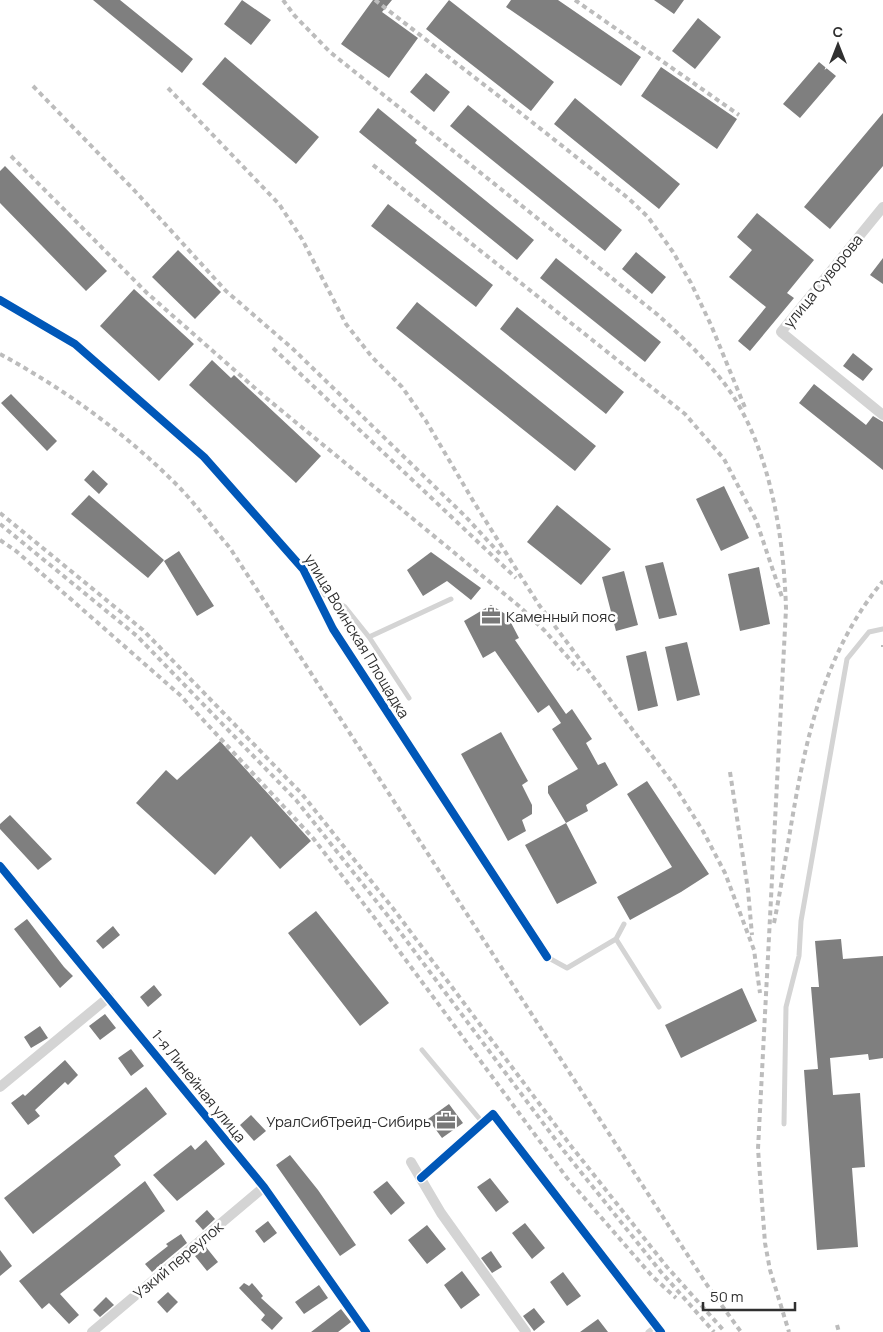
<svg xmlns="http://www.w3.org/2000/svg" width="883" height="1332" font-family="Manrope,sans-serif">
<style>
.building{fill:#7f7f7f}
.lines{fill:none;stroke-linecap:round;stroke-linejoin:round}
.service{stroke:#d4d4d4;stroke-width:5}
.minor{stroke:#d4d4d4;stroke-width:10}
.rail{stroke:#bcbcbc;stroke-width:4;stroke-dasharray:5 4;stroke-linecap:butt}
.cycleway-casing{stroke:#fff;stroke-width:11}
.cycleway{stroke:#0057b8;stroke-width:8}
.labels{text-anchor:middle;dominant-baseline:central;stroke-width:5;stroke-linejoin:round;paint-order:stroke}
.street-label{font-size:15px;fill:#303030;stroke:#fff}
.poi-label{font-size:15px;fill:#303030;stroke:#fff;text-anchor:start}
</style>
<rect width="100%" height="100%" fill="#fff"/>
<path class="building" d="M93,0H120L193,59L182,73Z
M242,0L271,20L251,45L224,24Z
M373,0H392L382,12L418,38L389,78L341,44Z
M449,0L554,82L531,111L426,29Z
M511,0H558L641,57L621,86L506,7Z
M654,0H684L674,14Z
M698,18L721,37L695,69L672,51Z
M225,57L319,137L296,164L202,84Z
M819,62L836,76L800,118L783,104Z
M661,67L737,119L717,149L641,96Z
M426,73L450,92L434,112L410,92Z
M575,98L680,184L659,209L554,124Z
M468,105L622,230L605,251L450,126Z
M378,108L417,140L415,143L534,240L517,260L359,132Z
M883,113V166L830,229L804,207Z
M5,166L107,271L86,291L0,203V171Z
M388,204L493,285L476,307L371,226Z
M757,213L814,260L787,293L794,298L750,351L738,341L766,307L729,277L752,250L737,237Z
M178,250L221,292L195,319L152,277Z
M636,252L666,277L652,294L622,269Z
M556,258L661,342L645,362L540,278Z
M883,258V284L870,275Z
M134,289L194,344L159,381L100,326Z
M417,302L596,446L575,471L396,328Z
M517,307L624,392L606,414L500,329Z
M853,353L873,369L863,381L843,366Z
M212,360L231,378L234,375L321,456L296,483L189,385Z
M814,384L866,425L873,416L883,422V470L799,403Z
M11,394L57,441L47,451L1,403Z
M93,470L108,484L99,494L84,480Z
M724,486L749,538L721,551L696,499Z
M89,495L164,560L148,578L71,514Z
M557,505L611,549L581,585L527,542Z
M179,551L214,606L197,616L164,561Z
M431,552L481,588L471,600L447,581L423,596L407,570Z
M663,562L677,615L659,619L645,566Z
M759,567L770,624L740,631L728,574Z
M624,571L638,625L616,631L602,577Z
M491,605L507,615L519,638L515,640L566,714L572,709L592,739L586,743L598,765L605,762L618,785L586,805L588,811L566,823L548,793V786L578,769L552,729L561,723L549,705L538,713L495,651L483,658L464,621Z
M687,642L700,695L677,701L665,647Z
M646,651L658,706L638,711L626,656Z
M501,732L528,781L522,785L532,805V814L522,820L526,831L508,841L461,754Z
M220,741L311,841L280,869L251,836L215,875L136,803L166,770L177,780Z
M647,781L709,874L681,892L630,920L617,897L672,867L627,794Z
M10,815L52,859L38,870L0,829V824Z
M566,823L597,883L557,904L525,845Z
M316,911L389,1003L360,1026L288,933Z
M27,919L64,967L73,976L60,988L14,929Z
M113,926L120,935L103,949L96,941Z
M841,939L843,959L883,956V1058L869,1060L868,1054L830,1058L833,1095L860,1093L865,1167L852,1168L858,1247L817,1250L804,1070L818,1069L811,987H819L815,941Z
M154,985L162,995L148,1007L140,997Z
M742,988L757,1021L681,1058L665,1025Z
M105,1014L116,1028L100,1040L89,1026Z
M40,1026L48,1038L31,1048L24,1037Z
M131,1049L144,1066L131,1076L118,1058Z
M65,1060L78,1075L68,1085L65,1082L35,1110L40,1116L28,1125L11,1103L23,1094L25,1096Z
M146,1087L167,1114L114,1156L121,1165L33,1234L4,1198Z
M449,1104L463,1123L442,1138L428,1119Z
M251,1115L266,1131L254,1141L240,1125Z
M206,1140L225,1164L177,1201L153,1175L191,1145L195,1150Z
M290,1155L318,1190L356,1245L340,1256L276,1165Z
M490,1178L509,1202L496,1212L477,1187Z
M145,1181L165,1211L60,1294L79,1315L69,1324L49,1303L42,1309L19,1281Z
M387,1181L405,1203L391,1215L373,1192Z
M207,1210L215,1219L203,1230L195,1221Z
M268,1221L277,1233L264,1243L255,1231Z
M525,1223L545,1248L532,1259L512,1233Z
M427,1225L446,1249L427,1264L408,1240Z
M181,1234L187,1243L152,1272L145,1264L168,1246L166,1244Z
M206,1247L218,1262L207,1271L195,1256Z
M0,1250L12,1266L0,1276Z
M491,1251L502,1267L492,1273L481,1258Z
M462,1271L480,1295L461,1309L444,1285Z
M563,1272L581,1296L567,1306L550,1282Z
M244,1283L249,1286L252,1283L263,1296L261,1298L283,1318L272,1330L261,1320L265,1315L239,1288Z
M319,1285L328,1298L304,1314L295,1302Z
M168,1292L178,1302L167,1313L157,1302Z
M106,1297L114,1305L100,1317L93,1310Z
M534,1308L545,1322L534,1331L523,1316Z
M341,1309L351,1322L338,1332H311Z
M598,1319L608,1332H580Z"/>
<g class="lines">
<path class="service" d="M315,589L345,607L369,637L409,698
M369,637L451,599
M616,939L659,1007
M547,957L567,968L616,939L624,924
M422,1050L483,1123
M784,1124L786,1007L799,956L801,921L847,659L869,632L883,629
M648,1332L656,1326"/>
<path class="minor" d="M883,207L781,332L883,415
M0,300L75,344L204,457L303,569L333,629L547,957
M0,866L264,1187L366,1332
M0,1087L109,997
M411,1162L441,1213L526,1332
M421,1178L493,1114L661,1332
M92,1332L264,1187"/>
<path class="rail" d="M283,0L294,15L330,52L658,315C682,337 707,360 727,387C770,447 784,537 786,609L758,1149L765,1243L770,1270L789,1332
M375,0L532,122L628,198L648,217L673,252L691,283L711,325L746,410
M575,0L739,115
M33,86L134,190L226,291L293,349L465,516L500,554
M168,88L279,204L302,239L346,324L372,357L402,387L426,421L475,504L539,605L674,785L703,831L725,873L754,950L760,993
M11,156L147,293L265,397L519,606L545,631L579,670
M373,165L685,414L724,459L756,520L782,597
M273,348L516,578
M0,354C64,389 124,432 176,484C195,503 212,527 230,548L707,1285L741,1332
M0,513L143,630L302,794L395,911L571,1146L667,1267L725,1332
M0,524L137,636L296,800L388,916L564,1151L661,1272L714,1332
M0,540L16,551L180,695L313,838L377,921L567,1178L652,1276L676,1298
M883,645V647
M730,772L748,890L752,935
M774,923C798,804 802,678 883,581
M837,1325L839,1332"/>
<g class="cycleway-casing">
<path id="cycleway" d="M0,300L75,344L204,457L303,569L333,629L547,957
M0,866L264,1187L366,1332
M421,1178L493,1114L661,1332"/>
</g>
<use href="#cycleway" class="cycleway"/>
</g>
<defs>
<g id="office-bare" transform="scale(1.5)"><path d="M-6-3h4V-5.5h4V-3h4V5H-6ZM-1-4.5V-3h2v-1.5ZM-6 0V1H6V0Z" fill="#787878" stroke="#fff" stroke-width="2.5" paint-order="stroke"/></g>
</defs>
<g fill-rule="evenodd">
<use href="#office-bare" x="491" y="616"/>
<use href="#office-bare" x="446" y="1121"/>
</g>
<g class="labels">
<g class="street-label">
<text transform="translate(823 281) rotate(-51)">улица Суворова</text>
<text transform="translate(357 636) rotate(59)">улица Воинская Площадка</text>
<text transform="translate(199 1086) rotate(51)">1-я Линейная улица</text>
<text transform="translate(178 1260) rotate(-40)">Узкий переулок</text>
</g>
<g class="poi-label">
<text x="506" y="616">Каменный пояс</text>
<text x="431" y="1121" text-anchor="end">УралСибТрейд-Сибирь</text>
</g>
</g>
<g transform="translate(838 45)" stroke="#ffffff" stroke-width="4" paint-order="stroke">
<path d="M0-4L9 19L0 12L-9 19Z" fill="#303030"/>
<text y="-8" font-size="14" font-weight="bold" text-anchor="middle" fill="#303030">С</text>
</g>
<path d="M703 1302v8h92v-8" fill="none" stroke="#303030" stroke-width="2.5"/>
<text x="710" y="1302" font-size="15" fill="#303030" stroke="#ffffff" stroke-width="4" paint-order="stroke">50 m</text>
</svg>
